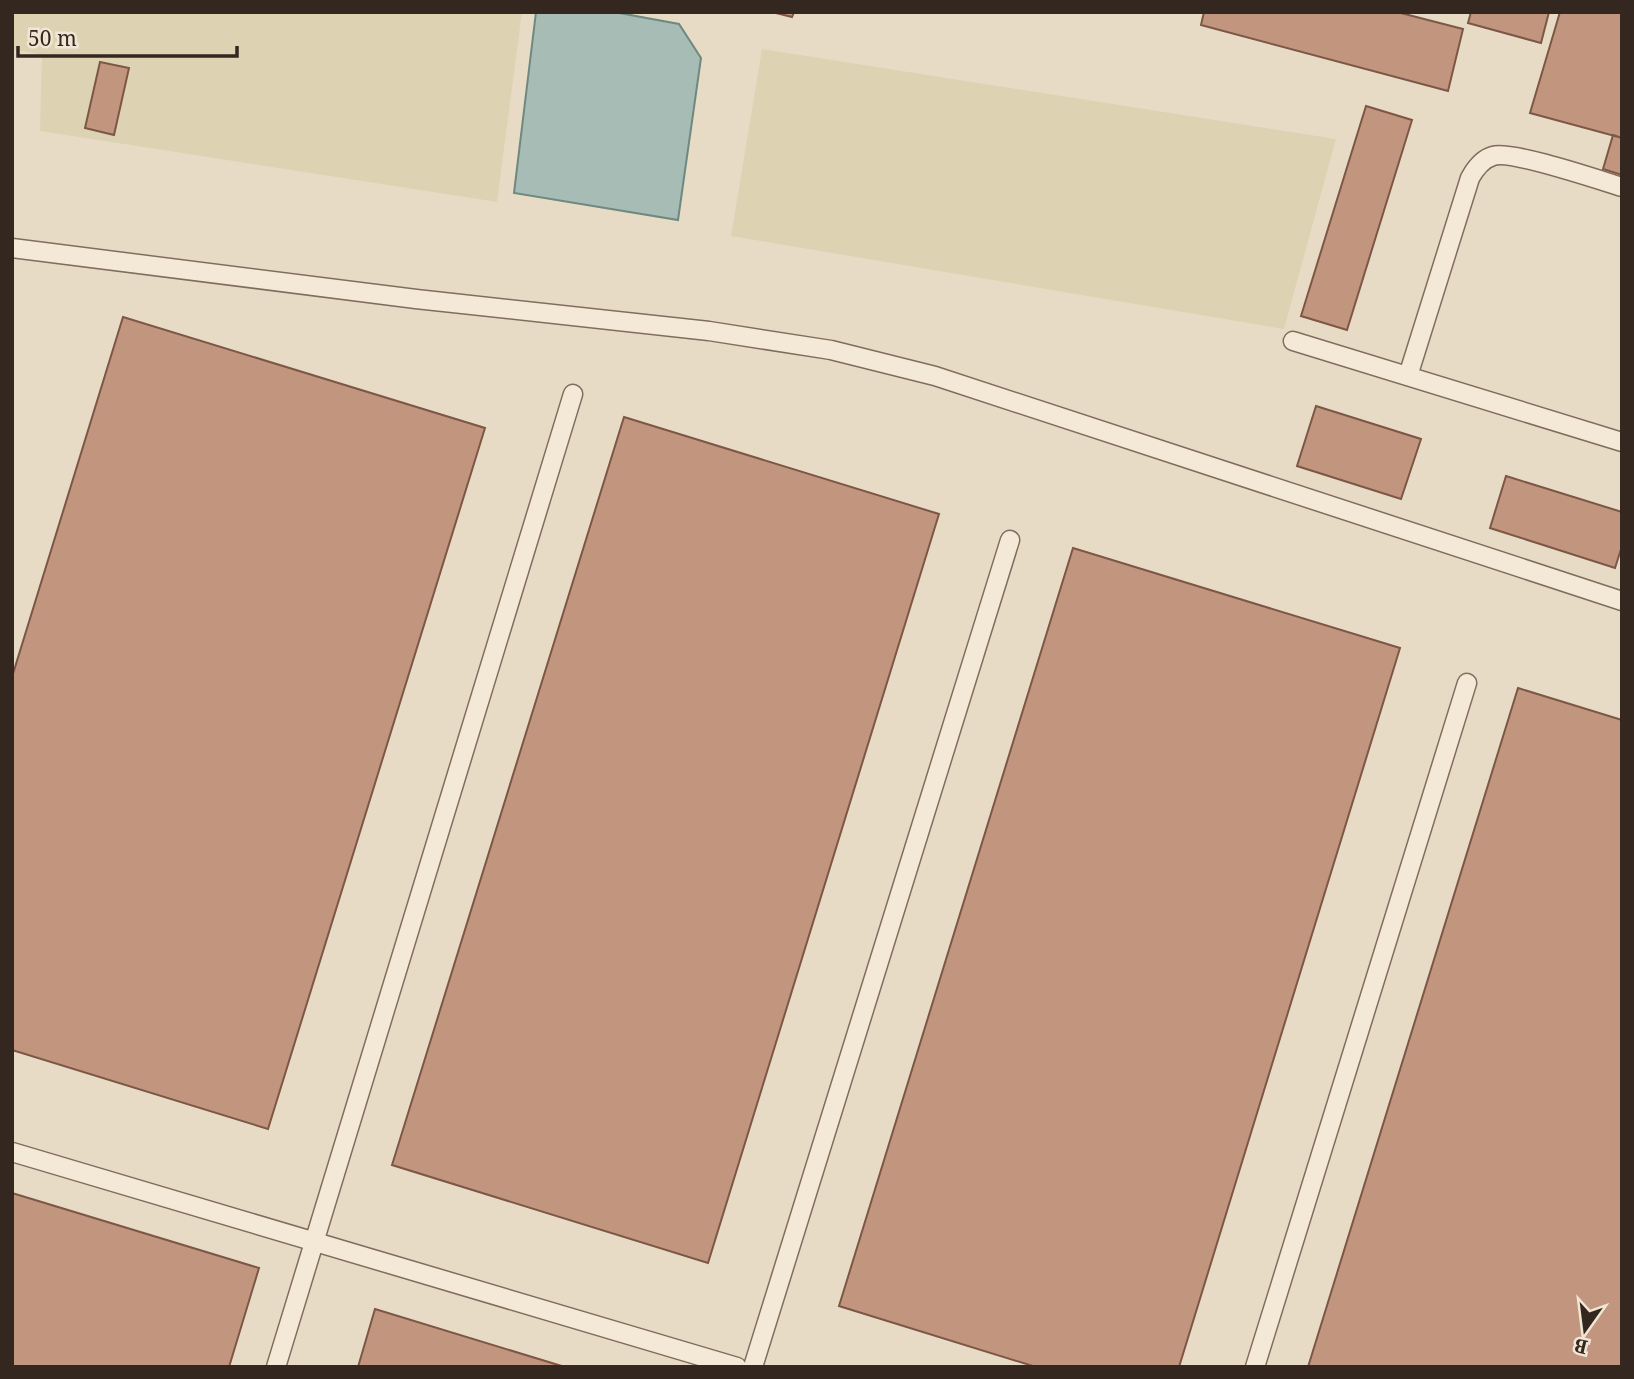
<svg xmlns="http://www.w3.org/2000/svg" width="1634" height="1379" font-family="'Noto Serif',serif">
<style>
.farmland{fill:#ddd3b3}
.water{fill:#a6bcb4;stroke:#6e8980;stroke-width:2}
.building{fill:#c2957f;stroke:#7d5746;stroke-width:2}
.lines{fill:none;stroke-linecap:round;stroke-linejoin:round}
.service-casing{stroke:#816d5d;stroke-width:21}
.service{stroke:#f4e9d7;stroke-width:18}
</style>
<rect width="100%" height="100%" fill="#e8dbc5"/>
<path class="farmland" d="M12,12H522L497,202L40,131L42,55L12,49Z
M762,49L1336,139L1284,329L731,236Z"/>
<path class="water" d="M536,12H614L679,24L701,58L678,220L514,193Z"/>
<path class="building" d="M772,12H794L792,17Z
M1204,12H1397L1463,29L1448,91L1201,25Z
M1471,12H1549L1541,43L1468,23Z
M1560,12H1622V138L1530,113Z
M100,62L129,68L114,135L85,128Z
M1366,106L1412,120L1347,330L1301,316Z
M1613,135L1622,138V175L1603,169Z
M123,317L485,428L268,1129L12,1050V677Z
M1316,406L1421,439L1401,499L1297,466Z
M624,417L939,514L708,1263L392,1165Z
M1506,476L1622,512V546L1615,568L1490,528Z
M1073,548L1400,648L1179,1367H1036L839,1306Z
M1518,688L1622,720V1367H1308Z
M12,1193L259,1268L229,1367H12Z
M375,1309L565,1367H358Z"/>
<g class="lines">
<g class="service-casing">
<path id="service" d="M12,248L416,299L709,331L831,350L935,376L1622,601
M1293,341L1622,442
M1408,376L1470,178C1475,169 1482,159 1493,156C1511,150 1599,180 1622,187
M12,1152L737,1367
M276,1367L573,394
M753,1367L1010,540
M1255,1367L1467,683"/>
</g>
<use href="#service" class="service"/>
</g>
<rect width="1634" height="1379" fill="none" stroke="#33271f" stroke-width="28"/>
<g transform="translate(1585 1330) rotate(194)" stroke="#f1e6d3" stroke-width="5" paint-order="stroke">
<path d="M0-5L12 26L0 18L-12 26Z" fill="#33271f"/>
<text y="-10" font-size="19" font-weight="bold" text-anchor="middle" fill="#33271f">B</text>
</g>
<path d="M18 46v10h219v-10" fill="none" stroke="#33271f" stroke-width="3.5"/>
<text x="28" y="46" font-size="21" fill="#33271f" stroke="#f1e6d3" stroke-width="5" paint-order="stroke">50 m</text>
</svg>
